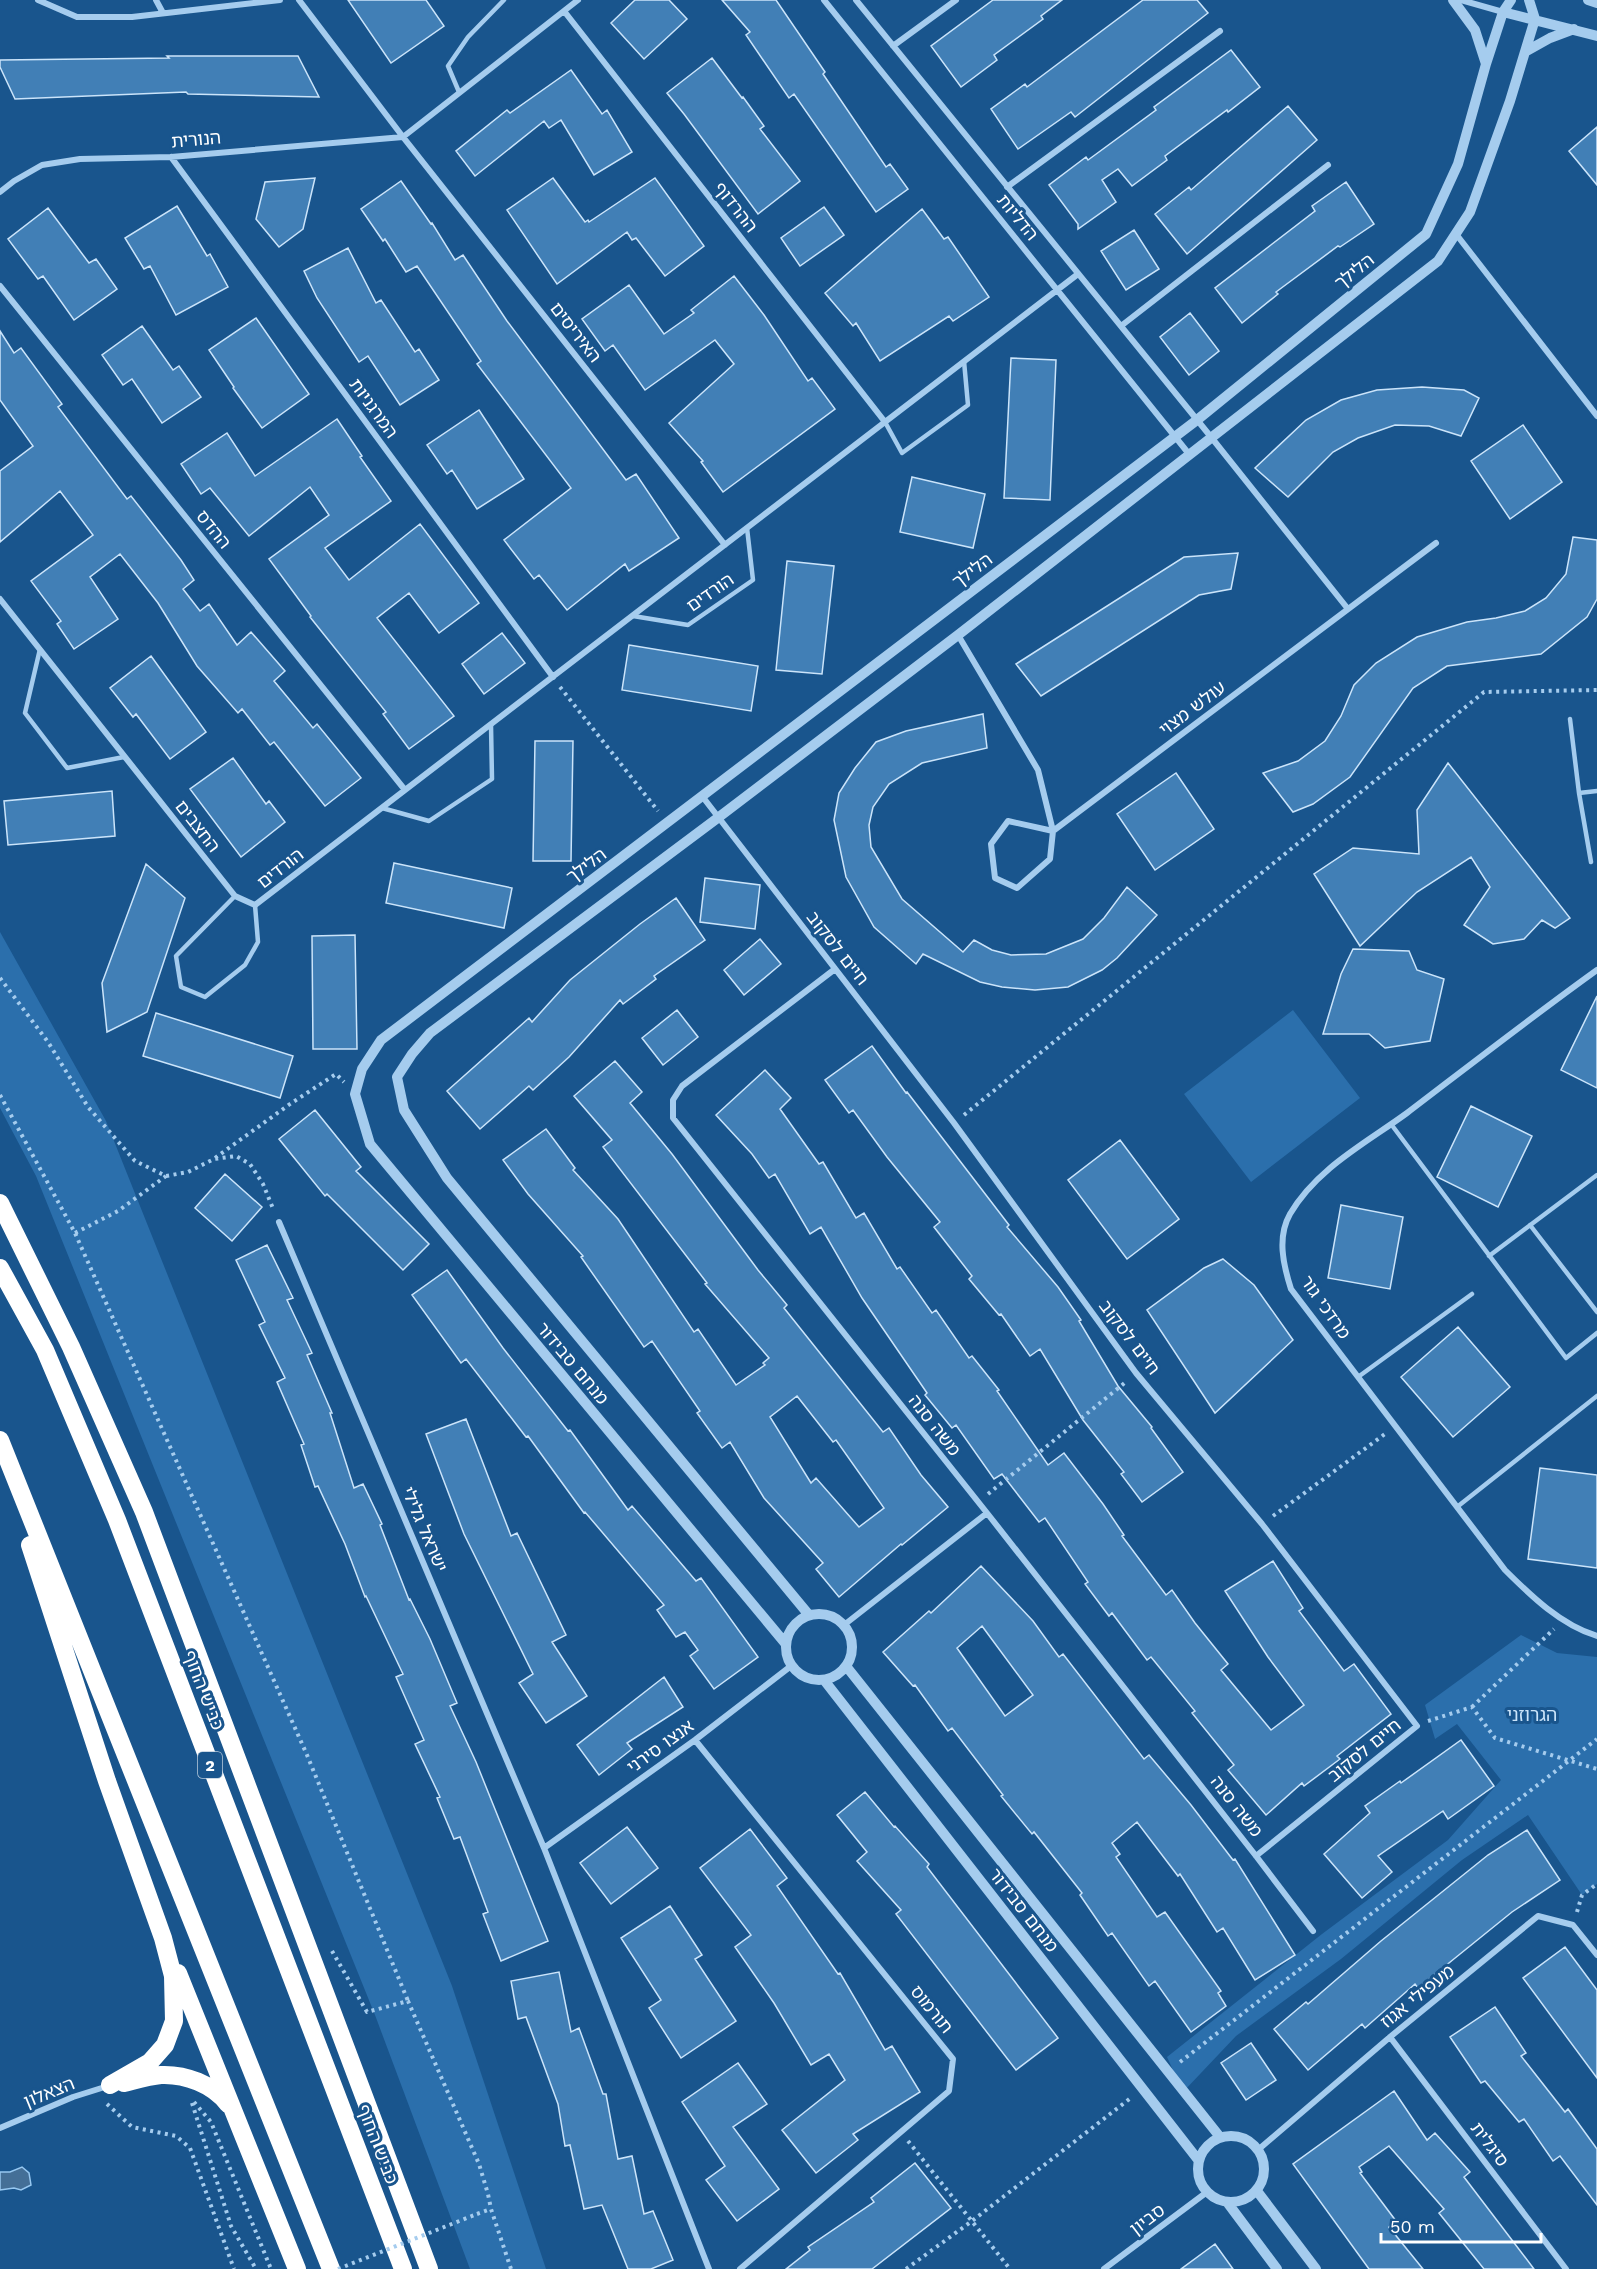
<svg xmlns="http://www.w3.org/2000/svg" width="1597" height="2269" font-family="'Work Sans','Noto Sans Hebrew',sans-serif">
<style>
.green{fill:#2b6fac}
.water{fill:#446f97;stroke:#97c8f1;stroke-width:1.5}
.building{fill:#417fb6;stroke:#cbe4fa;stroke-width:1.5;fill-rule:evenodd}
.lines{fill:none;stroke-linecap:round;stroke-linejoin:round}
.path{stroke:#a5ccee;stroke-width:4;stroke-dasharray:3 4.5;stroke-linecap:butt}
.service{stroke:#a5ccee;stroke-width:4.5}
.minor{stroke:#a5ccee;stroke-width:6}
.tertiary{stroke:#a5ccee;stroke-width:10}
.motorway{stroke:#fff;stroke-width:18}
.path-bridge{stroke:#a5ccee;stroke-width:4;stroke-dasharray:3 4.5;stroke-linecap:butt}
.labels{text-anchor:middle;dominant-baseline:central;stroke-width:6;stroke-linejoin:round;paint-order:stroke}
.shield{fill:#19558d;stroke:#baccdd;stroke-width:1.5}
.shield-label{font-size:16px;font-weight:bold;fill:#fff}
.street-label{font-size:18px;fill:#fff;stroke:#19558d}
.park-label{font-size:18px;fill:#cbe4fa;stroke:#19558d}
</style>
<rect width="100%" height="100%" fill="#19558d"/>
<path class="green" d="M0,932L106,1121L452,1986L546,2269H470L375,2015L36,1176L0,1108Z
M1293,1010L1360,1098L1251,1182L1184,1094Z
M1521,1635L1557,1653L1597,1657V1884L1582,1895L1528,1815L1462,1860L1341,1959L1236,2036L1183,2092L1167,2057L1322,1934L1448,1840L1501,1780L1457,1724L1435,1739L1425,1705Z"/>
<path class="water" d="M22,2167L29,2173L31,2185L21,2190L14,2188L0,2190V2172H10Z"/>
<path class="building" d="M348,0H426L444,26L391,63Z
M635,0H669L687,19L644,59L611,23Z
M722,0H776L825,72L823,74L886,167L890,164L908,189L876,212L794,94L789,98L746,35L750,32Z
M993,0H1062L1041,16L1043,19L994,55L997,60L961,87L931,46Z
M1143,0H1197L1208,13L1075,117L1071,112L1018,149L991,109L1025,84L1027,87Z
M1231,50L1260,87L1228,112L1227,110L1165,156L1167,160L1132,186L1118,169L1102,180L1116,202L1078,229V224L1049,185L1086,157L1088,160L1156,110L1154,107Z
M167,56H298L319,97L188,94L186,92L15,99L0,67V60L169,58Z
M712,58L742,98L743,97L764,126L760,129L800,181L758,214L684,114L667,93Z
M571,70L602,114L607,110L632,152L594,175L561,120L549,128L544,121L475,176L456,151L507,110L510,113Z
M1288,106L1317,140L1187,254L1155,214L1189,187L1191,190Z
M1597,127V185L1569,151Z
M315,178L303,229L279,247L256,219L265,182Z
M553,178L585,222L588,220L589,222L655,178L704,246L665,276L636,238L632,240L627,232L557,284L507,210Z
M401,181L431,224L432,223L455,260L463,255L507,321L626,480L636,474L679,538L629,571L625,564L567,610L539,575L534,579L504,540L571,488L477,364L481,361L417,266L406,272L385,239L383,241L361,209Z
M1346,182L1374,224L1340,247L1338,246L1276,292L1278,294L1242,323L1215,288L1315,211L1312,206Z
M177,206L207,256L210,254L228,287L176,315L150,266L144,269L125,238Z
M824,207L844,235L800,266L781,238Z
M48,208L89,263L96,259L117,289L74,320L43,276L38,279L8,239Z
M922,209L944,239L948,237L989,297L953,321L949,316L880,361L856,323L853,326L825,293Z
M1134,230L1159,269L1126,290L1101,251Z
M348,248L376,303L381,300L415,352L419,349L439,380L400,405L368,356L359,362L317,298L304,271Z
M734,276L764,315L808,381L812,378L835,409L723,492L701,462L703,461L669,423L734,364L715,340L645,390L613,345L605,351L582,319L629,285L664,334L694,313L691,310Z
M1190,313L1219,351L1189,375L1160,337Z
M256,318L309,394L262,428L233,388L234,387L209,350Z
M142,326L173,370L179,366L201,397L162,423L132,379L123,385L102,355Z
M0,331L14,353L21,348L62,404L58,407L127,499L131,496L181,560L194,580L183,589L200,611L209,604L237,645L251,632L285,671L274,681L313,728L317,724L361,778L325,806L274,742L270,745L242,709L238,713L197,666L158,603L120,554L90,577L118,619L74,649L57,624L61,621L31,581L93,535L60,491L0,542V471L33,446L0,400Z
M1011,358L1056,360L1050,500L1004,498Z
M1422,387L1464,390L1479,398L1461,436L1429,426L1395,425L1358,438L1333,452L1288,497L1255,468L1306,420L1341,400L1377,390Z
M479,410L524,479L477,509L452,470L447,474L427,445Z
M337,419L362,456L360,457L391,501L325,548L349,580L420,524L479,603L439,633L409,593L377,618L454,716L409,749L383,714L386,712L310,617L311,616L269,559L329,515L310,487L249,536L210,488L201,494L181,464L227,433L255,476Z
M1523,425L1562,482L1510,519L1471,461Z
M912,477L985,494L973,548L900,532Z
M1573,537L1597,540V599L1587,617L1541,654L1447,666L1413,688L1350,777L1313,804L1293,812L1263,773L1298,761L1325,741L1341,716L1354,685L1376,663L1417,637L1467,622L1496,618L1525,611L1546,598L1566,574Z
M1238,553L1231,589L1199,595L1041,696L1016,664L1184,557Z
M787,561L834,566L822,674L776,670Z
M502,633L525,663L484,694L462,664Z
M629,645L758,666L751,711L622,690Z
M151,656L206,732L170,759L136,714L133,717L110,688Z
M983,714L987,748L922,763L889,784L873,807L869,825L871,847L902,899L963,952L974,940L992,950L1011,955L1046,954L1083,939L1104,918L1127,887L1157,915L1117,958L1102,970L1068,987L1035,990L1002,987L980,982L923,954L916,964L874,927L846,877L834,820L839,793L855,768L876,742L906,731Z
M535,741H573L571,861H533Z
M233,758L266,804L269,801L285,822L241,857L190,789Z
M1448,763L1570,918L1555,928L1542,920L1524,939L1493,944L1464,925L1490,887L1471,857L1417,892L1360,946L1314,874L1353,848L1419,854L1417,810Z
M1176,773L1214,829L1155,870L1117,814Z
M112,791L115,836L8,845L4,801Z
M394,863L512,888L504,928L386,903Z
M146,864L185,898L147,1012L107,1032L102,983Z
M705,878L760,885L755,929L700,922Z
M676,898L705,940L654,976L656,979L623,1004L620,1000L569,1057L533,1090L529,1086L480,1129L447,1091L529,1018L532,1022L570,980L640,924Z
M355,935L357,1049H313L312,936Z
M760,939L781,964L744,995L724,970Z
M1353,949L1409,951L1417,970L1444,979L1430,1041L1385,1048L1369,1034H1323L1341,974Z
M1597,996V1088L1561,1070Z
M677,1010L698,1037L663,1065L642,1038Z
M156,1013L293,1056L280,1098L143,1056Z
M872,1046L906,1093L907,1092L1009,1225L1007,1227L1058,1287L1081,1320L1079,1321L1118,1386L1152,1427L1151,1428L1183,1472L1142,1502L1121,1474L1124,1472L1083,1420L1040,1349L1030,1356L1001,1314L999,1315L969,1279L972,1276L934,1227L940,1222L887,1157L853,1110L849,1113L825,1080Z
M615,1061L642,1092L630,1103L672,1154L758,1270L787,1305L784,1308L883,1432L889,1428L921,1475L948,1507L902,1545L901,1544L839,1597L816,1569L823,1563L764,1498L730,1442L722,1448L697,1413L700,1411L652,1341L644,1347L581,1257L583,1256L528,1194L503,1160L546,1129L575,1168L573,1170L618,1219L694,1332L698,1329L736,1385L765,1365L763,1363L769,1358L705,1284L707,1283L603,1147L612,1140L574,1096ZM797,1396L833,1442L836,1440L884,1508L859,1527L816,1478L811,1483L770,1417Z
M765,1070L791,1098L780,1109L819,1164L823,1162L856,1218L864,1213L897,1269L900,1267L932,1313L936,1310L969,1358L972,1356L999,1390L997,1391L1048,1465L1064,1453L1103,1504L1124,1535L1122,1536L1166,1595L1172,1590L1195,1623L1228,1664L1221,1670L1271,1730L1304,1705L1268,1657L1225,1591L1273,1561L1303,1608L1299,1611L1344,1671L1354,1664L1391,1714L1337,1756L1340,1759L1304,1786L1302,1783L1266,1815L1228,1770L1234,1765L1192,1713L1195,1711L1151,1657L1147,1660L1112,1613L1109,1616L1085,1584L1088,1582L1045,1518L1039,1522L1002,1474L994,1479L956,1425L952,1428L925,1395L927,1393L862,1298L821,1227L810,1234L775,1174L769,1178L752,1154L716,1115Z
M1471,1106L1532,1136L1498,1207L1437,1177Z
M315,1110L361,1167L356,1171L429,1244L403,1270L327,1194L325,1196L279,1139Z
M1120,1140L1179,1219L1127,1259L1068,1180Z
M225,1174L262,1207L232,1241L195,1208Z
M1341,1205L1403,1217L1390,1289L1328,1278Z
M267,1245L293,1298L287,1300L312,1353L307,1355L332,1413H330L354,1488L363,1484L382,1524L380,1525L409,1600L410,1599L430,1639L457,1703L450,1706L476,1762L548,1941L501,1961L483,1914L488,1912L460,1837L454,1839L437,1798L440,1797L415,1744L424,1740L396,1677L403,1674L366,1596L365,1597L345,1544L318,1486L315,1487L301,1445L304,1444L277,1382L285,1378L259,1325L265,1322L236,1260Z
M1223,1259L1254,1285L1293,1340L1215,1413L1147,1310L1204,1268Z
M447,1270L503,1348L568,1431L570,1430L628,1510L632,1506L696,1581L701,1578L758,1657L714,1689L690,1656L698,1650L685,1632L676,1637L657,1610L664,1605L585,1512L584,1513L528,1436L526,1437L466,1359L461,1363L412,1295Z
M1458,1327L1510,1387L1453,1437L1401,1377Z
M466,1419L511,1536L517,1533L566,1635L552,1642L587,1696L546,1723L519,1683L533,1674L464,1534L426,1434Z
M1540,1468L1597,1475V1568L1528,1559Z
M981,1566L1033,1621L1059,1657L1063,1654L1144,1759L1149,1755L1191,1805L1233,1860L1235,1859L1295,1955L1255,1980L1223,1928L1217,1932L1180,1874L1178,1876L1137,1822L1112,1843L1120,1854L1116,1857L1157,1917L1165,1912L1221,1991L1218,1993L1226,2006L1191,2032L1155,1981L1149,1986L1112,1933L1108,1936L1080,1895L1082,1893L1034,1832L1032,1834L1001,1796L1003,1795L952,1728L948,1731L915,1685L913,1686L883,1652L929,1611L931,1613ZM982,1626L1033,1695L1005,1716L957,1648Z
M664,1677L683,1707L627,1743L632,1749L599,1775L577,1745Z
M1461,1740L1494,1786L1448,1819L1443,1811L1378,1856L1392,1872L1362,1898L1324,1854L1370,1813L1365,1806L1400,1781L1401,1783Z
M865,1792L894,1827L895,1826L929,1864L927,1867L1058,2038L1016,2070L896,1914L901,1910L857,1861L867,1852L837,1815Z
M627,1827L658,1868L611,1904L580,1863Z
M750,1829L787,1878L777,1886L838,1974L840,1973L885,2050L892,2046L920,2092L853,2134L858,2140L816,2173L782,2130L845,2080L829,2054L811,2065L774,2003L735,1947L751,1935L700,1868Z
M1527,1830L1560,1880L1512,1912L1418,1988L1415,1984L1365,2028L1362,2024L1308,2070L1274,2029L1306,2002L1308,2004L1381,1941L1488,1855Z
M670,1906L702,1955L695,1959L736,2021L681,2058L649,2008L661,2000L621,1938Z
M1565,1947L1597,1990V2078L1523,1978Z
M559,1972L571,2032L579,2028L603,2094H606L618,2159L632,2156L644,2214L653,2211L673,2260L651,2269H628L602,2205L584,2209L570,2145L565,2146L558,2104L526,2017L518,2019L511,1981Z
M1495,2007L1526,2053L1521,2056L1565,2112L1568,2109L1597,2149V2205L1560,2156L1553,2161L1524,2119L1519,2122L1485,2081L1481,2083L1450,2037Z
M1251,2043L1276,2080L1246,2100L1221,2063Z
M738,2063L767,2104L733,2127L779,2189L737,2221L706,2180L725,2166L682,2102Z
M1394,2091L1427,2140L1435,2133L1470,2172L1464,2177L1534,2269H1484L1439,2213L1444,2209L1389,2146L1359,2167L1362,2172L1360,2173L1396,2221L1389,2227L1423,2269H1369L1293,2164Z
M915,2163L951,2208L872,2269H786L810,2250L808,2247L874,2202L871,2198Z
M1215,2244L1233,2269H1181Z"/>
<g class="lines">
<path class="path" d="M560,687L658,811
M0,978L48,1042L88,1107L135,1161L166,1176L188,1172L214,1159L236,1156L250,1164L263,1184L274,1211
M0,1095L75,1233L307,1755L408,2001
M964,1115L1484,692L1597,690
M215,1158L290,1104L336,1074L344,1082
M75,1233L118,1211L166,1176
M988,1494L1127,1381
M1273,1516L1385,1434
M1472,1707L1554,1629
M1428,1721L1472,1707L1495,1738L1597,1769
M1577,1912L1582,1895L1597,1884
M332,1951L367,2012L408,2001L479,2164L488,2194L491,2209L511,2269
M1180,2062L1597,1739
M194,2102L211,2122L271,2269
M192,2103L231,2226L256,2269
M107,2104L132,2127L176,2136L190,2148L234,2269
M908,2141L1010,2269
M477,2214L491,2209
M906,2269L972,2221L1132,2097"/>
<path class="service" d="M459,92L448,66L468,37L504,0
M885,422L902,453L968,405L964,361
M633,616L688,625L753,580L747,528
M40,649L25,713L67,768L124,757
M1570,719L1579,793L1591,862
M1579,793L1597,791
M382,808L429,821L492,779L491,725
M235,896L176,956L181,987L205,997L245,965L258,942L255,905
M1391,1124L1566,1358L1597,1333
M1530,1225L1597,1312
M1489,1256L1597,1175
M1358,1377L1472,1294
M1457,1507L1597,1396"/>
<path class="minor" d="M38,0L77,17H132L280,0
M156,0L163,13
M299,0L403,137L725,545
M824,0L1189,454
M856,0L1211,437L1348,609
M1461,0L1503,12
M564,11L885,422
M893,46L956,0
M171,157L553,677
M1007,187L1220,31
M0,192L14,181L42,165L80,159L171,157L403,137L578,0
M1456,234L1597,416
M0,286L405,790
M1121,326L1328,165
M0,599L235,896L255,905L1078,274
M958,635L1038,770L1053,831L1436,543
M702,796L954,1123L1136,1373L1262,1524L1417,1726L1256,1856
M1008,821L1053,831L1050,859L1017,888L995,878L991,844Z
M835,969L682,1086L673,1100V1118L987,1513L1256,1856L1313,1931
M1597,970C1533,1016 1470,1065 1407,1113C1366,1143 1317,1168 1290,1214C1277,1237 1283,1264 1291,1289L1505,1570C1531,1596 1561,1625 1597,1636
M279,1222L544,1848L709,2269
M844,1625L987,1513
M695,1740L953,2059L949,2091L740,2269
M544,1848L695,1740L791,1666
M1390,2037L1566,2269
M0,2128L73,2097L108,2086
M1259,2149L1390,2037L1538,1916L1573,1925L1597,1955
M1104,2269L1207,2192"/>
<path class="tertiary" d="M1453,0L1475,30L1486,64
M1588,0L1597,3
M1503,12L1597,36
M1525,52L1550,38L1574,29
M786 1647a33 33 0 1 1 66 0a33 33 0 1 1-66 0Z
M809,1615L447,1178L404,1110L397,1077L412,1054L430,1033L719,817L958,635L1438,261L1470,212L1510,101L1535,19L1529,0
M785,1643L370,1144L355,1094L362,1069L381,1040L1197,420L1426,234L1458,164L1486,64L1503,12L1511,0
M846,1666L1220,2137
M824,1680L1199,2161
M1198 2169a33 33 0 1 1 66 0a33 33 0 1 1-66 0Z
M1257,2191L1316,2269
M1227,2202L1277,2269"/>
<path class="motorway" d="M0,1203L71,1347L144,1512L429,2269
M0,1268L45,1350L117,1520L403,2269
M0,1440L331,2269
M30,1545L107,1781L163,1938L173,1976L174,2021L165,2045L150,2062L110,2085
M178,1973L297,2269
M124,2083C136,2080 149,2076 161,2075C185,2074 213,2084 228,2104"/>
<path class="path-bridge" d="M338,2269L477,2214"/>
</g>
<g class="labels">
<rect class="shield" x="198" y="1752" width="24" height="26" rx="4.5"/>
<g class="shield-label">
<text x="210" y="1765">2</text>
</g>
<g class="street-label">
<text transform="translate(196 139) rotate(-5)">הנורית</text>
<text transform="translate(736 207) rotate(52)">ההרדוף</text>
<text transform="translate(1018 217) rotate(51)">הדליות</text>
<text transform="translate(1354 271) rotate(-39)">הלילך</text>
<text transform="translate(576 332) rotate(52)">האיריסים</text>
<text transform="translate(374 408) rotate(54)">המרגניות</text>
<text transform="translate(214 529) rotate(51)">ההדס</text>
<text transform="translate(972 570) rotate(-37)">הלילך</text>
<text transform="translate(710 592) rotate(-35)">הורדים</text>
<text transform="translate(1192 708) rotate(-37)">עולש מצוי</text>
<text transform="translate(198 826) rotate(52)">החצבים</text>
<text transform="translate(586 865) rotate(-37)">הלילך</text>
<text transform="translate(280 868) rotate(-38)">הורדים</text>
<text transform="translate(838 948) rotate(52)">חיים לסקוב</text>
<text transform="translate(1326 1307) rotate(55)">מרדכי גור</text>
<text transform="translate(1130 1337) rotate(53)">חיים לסקוב</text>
<text transform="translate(573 1363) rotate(50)">מנחם סבידור</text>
<text transform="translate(935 1425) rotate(52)">משה סנה</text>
<text transform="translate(425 1529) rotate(67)">ישראל גלילי</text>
<text transform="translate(204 1690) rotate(69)">כביש החוף</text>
<text transform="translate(660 1746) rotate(-36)">אנצו סירני</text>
<text transform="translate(1364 1750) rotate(-39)">חיים לסקוב</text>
<text transform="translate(1237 1806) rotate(52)">משה סנה</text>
<text transform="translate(1024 1910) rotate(52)">מנחם סבידור</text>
<text transform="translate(1417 1996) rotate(-39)">מעפילי אגוז</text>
<text transform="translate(932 2009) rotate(51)">תורמוס</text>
<text transform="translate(49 2092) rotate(-22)">הצאלון</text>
<text transform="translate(378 2144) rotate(69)">כביש החוף</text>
<text transform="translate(1490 2144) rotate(53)">סיגלית</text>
<text transform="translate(1147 2219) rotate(-37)">סביון</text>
</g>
<g class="park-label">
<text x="1532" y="1714">הגרוזני</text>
</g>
</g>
<path d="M1381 2233v9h160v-9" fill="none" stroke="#ffffff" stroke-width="3"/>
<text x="1390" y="2233" font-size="18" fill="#ffffff" stroke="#19558d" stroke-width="4.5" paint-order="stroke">50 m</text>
</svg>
